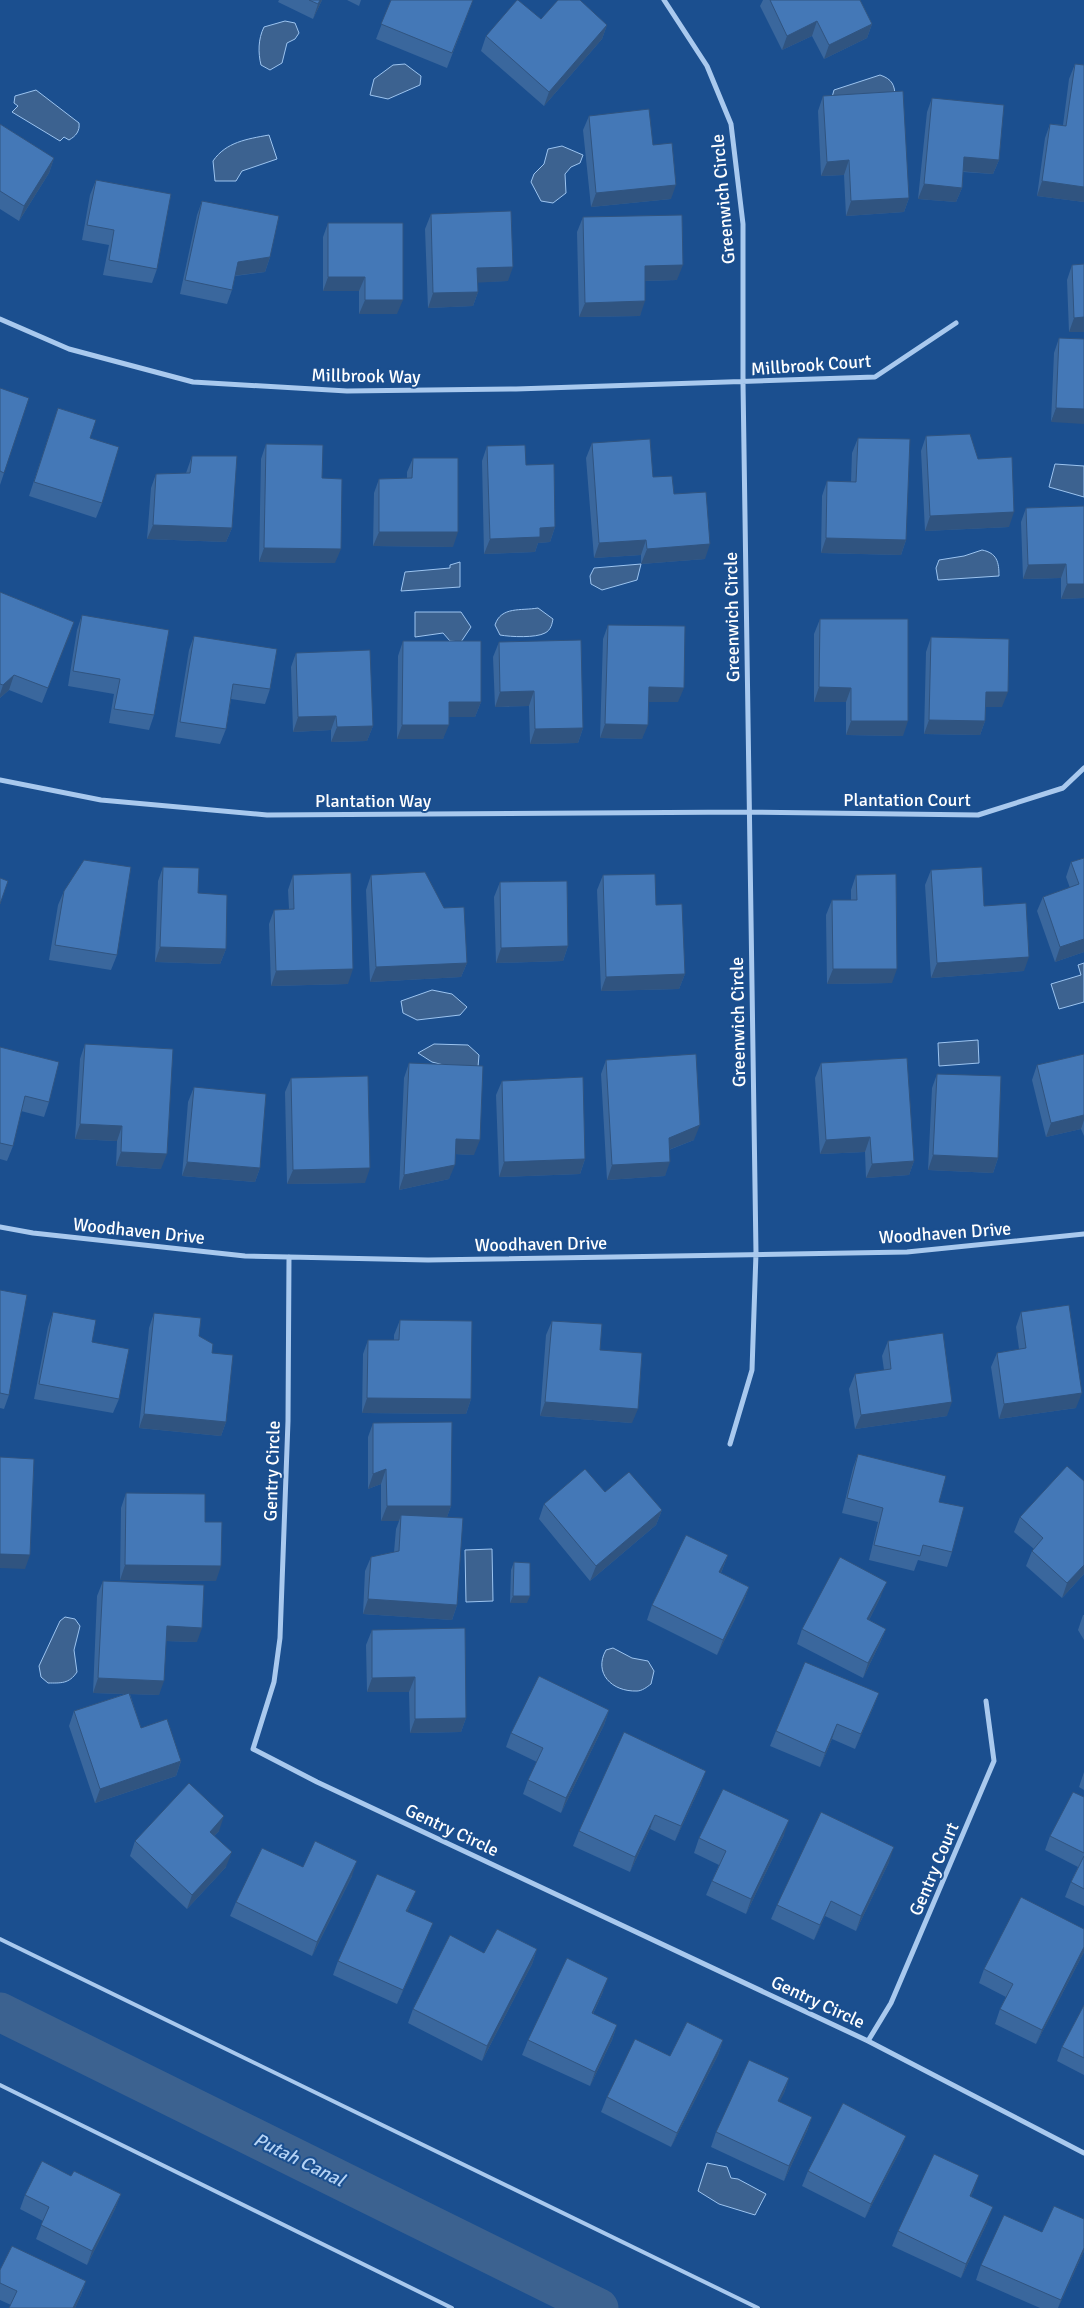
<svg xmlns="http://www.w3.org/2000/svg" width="1084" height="2308" font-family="Signika,sans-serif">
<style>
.water{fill:#3c6290;stroke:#9cc4f0}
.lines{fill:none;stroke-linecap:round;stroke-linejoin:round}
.canal{stroke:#3c6290;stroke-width:39}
.service{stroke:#a9c9ee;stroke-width:4}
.minor{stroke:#a9c9ee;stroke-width:5}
.wall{fill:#3a679d}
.shaded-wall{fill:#305480}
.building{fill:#4478b7;stroke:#305480}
.labels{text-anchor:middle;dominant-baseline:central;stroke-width:4;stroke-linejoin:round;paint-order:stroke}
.street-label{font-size:18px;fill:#fff;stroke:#1b4f8f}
.water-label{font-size:19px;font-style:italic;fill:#b5d3f5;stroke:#1b4f8f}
</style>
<rect width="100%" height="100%" fill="#1b4f8f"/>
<path class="water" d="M285,21L295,23L299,33L295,39L287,43L282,63L270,70L261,65C258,53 258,39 264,27Z
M405,64L421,76L420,85L388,99L370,95L374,79L393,65Z
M880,75C892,79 895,85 895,97L831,101L834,90Z
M36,90L79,123C80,131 76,136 69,140L64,137L60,141L12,112L18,106L14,103L15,96Z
M269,135L277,159L242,171L236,181H215L213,161C226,142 247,139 269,135Z
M562,146L583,155L580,163L571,167L565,174L566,193L553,203L541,201L531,182L534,174L544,164L548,149Z
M1055,464L1084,466V497L1049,487Z
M982,550C997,553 999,562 999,576L938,580L936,568L939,560L964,556Z
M460,562V587L401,591L405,572L450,568V565Z
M641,564L637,580L602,590L591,584L590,576L594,568Z
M538,608L553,619C552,624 551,630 545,633C536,638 511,637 500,635L495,625C501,606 521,611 538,608Z
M415,612H461L471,627L461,642L450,641L443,633L415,637Z
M1084,963V1002L1059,1009L1051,984L1081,975L1078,965Z
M432,990L452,994L467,1007L460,1015L417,1020L403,1013L401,1001Z
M978,1040L979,1063L939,1066L938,1043Z
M434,1044L468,1045L479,1055L478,1067L467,1071L432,1062L418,1053Z
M492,1549L493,1601L466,1602L465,1550Z
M65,1617L75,1619L80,1626L74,1650L77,1672C69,1684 61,1683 48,1683L41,1677L39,1666L60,1621Z
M613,1648L632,1658L648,1661L654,1671L651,1684C647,1687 642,1691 637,1691C612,1692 593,1673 606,1650Z
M707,2163L727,2167L731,2178L738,2179L766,2194L755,2215L719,2204L698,2191Z"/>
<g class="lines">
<path class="canal" d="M0,2012L599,2308"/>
<path class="service" d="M0,1939L758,2308
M0,2085L452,2308"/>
<path class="minor" d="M664,0L707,66L731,124L743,224V383L756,1253L752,1370L730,1444
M0,319L69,349L193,382L347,391L516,389L875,377L956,323
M0,780L101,800L267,815L748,812L978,815L1063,788L1084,768
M0,1227L33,1233L245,1256L428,1260L907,1252L1084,1234
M289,1257L288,1421L280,1638L274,1682L253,1749L317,1782L868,2041L1084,2153
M868,2041L891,2003L994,1761L986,1701"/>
</g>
<path class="wall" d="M279,0H322L313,19L278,2Z
M347,0H361L359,6Z
M391,0H473L447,68L376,39Z
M763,0H860L872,24L867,38L824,59L812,36L782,50L760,6Z
M541,19L607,25L602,39L544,106L481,51L486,36Z
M1075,64L1084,65V202L1037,196L1045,138L1050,124L1063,125L1069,79Z
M823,96L909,198L904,212L846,216L844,175L821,176L818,111Z
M932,98L999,160L993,174L963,172L962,188L956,202L918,199L927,112Z
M589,116L653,145L671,199L591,207L583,130Z
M0,124L54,158L49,173L19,221L0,209Z
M96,180L157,269L152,283L103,275L109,245L82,240L90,195Z
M202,201L270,257L265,272L235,276L232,290L227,304L180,294L197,215Z
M431,214L508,281L478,282V292L473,306L428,308L425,229Z
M583,217L677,280L645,281L640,316L579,317L577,232Z
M328,223L397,314H359V291H323V237Z
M1072,265L1084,332H1069L1067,280Z
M1059,338L1084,339L1051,422L1054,353Z
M0,388L4,473L0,485Z
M58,408L90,438L102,503L96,518L29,496Z
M926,436L978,459L1009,527L925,531L921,451Z
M858,438L906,540L901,555L821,553L822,496L827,481L851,482L852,453Z
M592,443L653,477L674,494L705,559L641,564V555L594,558L586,458Z
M266,444L322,478L335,563L259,562L261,459Z
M487,446L526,465L555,527L550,542L538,543L535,552L484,554L482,461Z
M192,456L232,528L226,542L147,539L151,488L156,474L186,473Z
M413,458L453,547L373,546L374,493L379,479L407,478V472Z
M1084,506V598L1061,599V578L1023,579L1021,522L1026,508Z
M0,592L74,622L42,703L9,690L0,698Z
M82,615L154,715L149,730L109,723L114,694L68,686L77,630Z
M820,619L903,736L846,735V702H814V634Z
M608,625L678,702H648L642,739L600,738L603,639Z
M194,636L270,689L265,704L231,699L226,729L220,744L175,737L189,650Z
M931,637L1002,707H985V721L980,735L924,734L926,652Z
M403,641L481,702L475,717H449L443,739H397L398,656Z
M499,642L583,728L578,743L530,744L529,706L495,707L493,657Z
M296,653L373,726L367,741L331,742V730L293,732L291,667Z
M1084,858V952L1055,962L1037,911L1043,897L1070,888L1066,877L1071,862Z
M163,867L198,893L226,949L220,964L155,962L158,881Z
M931,870L984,906L1024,971L931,978L925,885Z
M293,875L348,984L271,986L269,924L274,910L289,909L288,890Z
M371,875L444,908L467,963L461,977L370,982L366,890Z
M603,875L656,905L685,974L679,989L601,991L597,890Z
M856,875L892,983L827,984L826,915L832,900H851V890Z
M500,882L568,946L563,961L496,963L494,897Z
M64,891L117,955L111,970L49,960L58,905Z
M85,1044L161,1169L116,1166L117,1141L75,1139L80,1059Z
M0,1047L49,1102L44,1117L21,1111L13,1146L7,1161L0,1159Z
M1084,1054V1136L1081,1129L1046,1137L1032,1080L1037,1065Z
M606,1060L694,1140L669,1150L665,1176L607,1180L601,1074Z
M409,1063L474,1155L455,1154L449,1179L399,1190L404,1078Z
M821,1063L914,1161L909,1175L866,1178L865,1152L820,1154L815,1078Z
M937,1074L998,1158L993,1173L928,1170L932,1088Z
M291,1078L365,1183L287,1184L285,1092Z
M502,1081L585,1159L580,1174L499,1177L496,1095Z
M194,1087L260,1168L255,1182L182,1176L188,1102Z
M0,1290L9,1395L4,1409L0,1408Z
M53,1312L92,1342L119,1399L113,1413L34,1399L48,1327Z
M1021,1312L1076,1408L999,1419L991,1367L997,1353L1019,1349L1016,1327Z
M154,1313L199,1336L212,1353L226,1422L221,1436L139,1428L149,1328Z
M400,1320L471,1399L466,1414L362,1413L363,1354L368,1340H394V1335Z
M552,1321L632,1423L540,1416L546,1335Z
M888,1341L947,1416L855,1429L849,1389L855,1374L884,1370L882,1356Z
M373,1423L451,1506L447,1517L457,1605L452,1620L363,1614L365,1571L371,1557L394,1552L396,1529L399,1521H381V1484L368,1489V1437Z
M858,1454L939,1502L952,1552L947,1567L918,1560L914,1571L869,1560L878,1522L842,1513L853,1468Z
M605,1492L662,1510L656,1525L590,1581L539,1519L544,1504Z
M126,1493L205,1522L216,1581L120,1580L121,1508Z
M1020,1517L1084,1574L1062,1598L1026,1566L1032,1551L1034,1549L1014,1532Z
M728,1555L721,1573L749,1587L744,1601L717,1655L647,1620L652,1605Z
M514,1562L527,1603H510L511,1570Z
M103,1581L197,1642L166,1641L159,1695L130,1694L141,1728L181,1761L176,1776L95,1803L69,1726L74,1711L125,1694L93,1693L97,1596Z
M881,1596L869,1620L886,1629L880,1643L863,1678L797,1644L802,1629Z
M1083,1615H1084V1640L1078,1630Z
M372,1630L466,1718L461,1732L410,1733L409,1692H367L366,1645Z
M879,1693L873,1708L855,1749L832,1739L820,1767L770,1746L776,1731Z
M609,1710L604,1725L561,1813L523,1794L528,1780L537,1762L506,1747L511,1733Z
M1084,1772V1790L1079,1787Z
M701,1785L675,1841L650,1829L630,1872L573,1846L579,1831Z
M1084,1797V1906L1065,1897L1071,1882L1078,1867L1045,1850L1050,1836Z
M219,1831L214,1836L226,1867L187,1909L130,1856L135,1841Z
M784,1835L746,1914L706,1895L712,1881L719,1865L694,1853L699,1838Z
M889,1862L856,1931L825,1916L814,1940L771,1919L777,1905Z
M303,1867L352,1876L312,1956L230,1916L236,1902Z
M410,1906L407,1912L427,1938L397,2004L333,1975L338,1961Z
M1084,1929V1952L1036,2044L995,2024L1000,2009L1006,1997L979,1983L984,1969Z
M537,1949L532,1964L482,2061L408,2023L413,2009L484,1953Z
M603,1992L593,2014L617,2025L612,2040L590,2086L522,2055L528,2040Z
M1084,2005V2075L1057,2061L1062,2047Z
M723,2040L718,2055L671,2147L601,2112L607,2097L670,2056Z
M789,2078L784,2093L779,2102L812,2117L807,2131L784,2181L711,2147L716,2132Z
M906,2136L900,2151L865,2218L802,2186L808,2171Z
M71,2176L121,2194L115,2209L87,2265L36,2239L43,2221L20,2209L25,2195Z
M974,2190L971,2196L988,2221L961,2278L892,2246L898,2231Z
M1084,2251L1058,2308H1040L976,2280L981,2265Z
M0,2270L86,2281L81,2295L75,2308H9L11,2305L0,2300Z"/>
<path class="shaded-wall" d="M320,0H322L313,19L318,4Z
M817,21L812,36L782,50L787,36Z
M872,24L867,38L824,59L829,45Z
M607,25L602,39L544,106L549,92Z
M964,157L999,160L993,174L959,171Z
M54,158L49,173L19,221L24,206Z
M849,160L844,175L821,176L827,162Z
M1042,181L1084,187V202L1037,196Z
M924,184L962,188L956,202L918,199Z
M676,185L671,199L591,207L596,193Z
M909,198L904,212L846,216L851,201Z
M270,257L265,272L232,276L238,262Z
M683,265L677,280L639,281L645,266Z
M513,267L508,281L472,283L477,268Z
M328,277H365L359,291H323Z
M478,292L473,306L428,308L433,293Z
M365,300H403L397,314H359Z
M645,301L640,316L579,317L585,303Z
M1084,317V332H1069L1074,318Z
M1056,408L1084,409V424L1051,422Z
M1014,512L1009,527L925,531L930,516Z
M153,525L232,528L226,542L147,539Z
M555,527L550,542L538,543L535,552L484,554L490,539L540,528Z
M379,532H458L453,547L373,546Z
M826,538L906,540L901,555L821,553Z
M646,540L641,555L594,558L599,543Z
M710,544L705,559L641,564L647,549Z
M264,548L341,549L335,563L259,562Z
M1066,564L1061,578L1023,579L1028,565Z
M1067,584H1084V598L1061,599Z
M74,622L69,637L42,703L48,688Z
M14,675L9,690L0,698V694L3,685Z
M649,687L684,688L678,702H643Z
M819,687L851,688L846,702H814Z
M534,691L529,706L495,707L500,692Z
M986,692H1008L1002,707H980Z
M449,702H481L475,717H443Z
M336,716L331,730L293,732L298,717Z
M929,720L985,721L980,735L924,734Z
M851,721H908L903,736L846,735Z
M605,724L648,725L642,739L600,738Z
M402,725H449L443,739H397Z
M373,726L367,741L331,742L337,727Z
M583,728L578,743L530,744L535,729Z
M1084,939V952L1055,962L1060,947Z
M568,946L563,961L496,963L501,948Z
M160,947L226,949L220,964L155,962Z
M1029,957L1024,971L931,978L937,963Z
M467,963L461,977L370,982L376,967Z
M353,969L348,984L271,986L276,971Z
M833,969H897L892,983L827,984Z
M685,974L679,989L601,991L606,977Z
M1084,1115V1120L1081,1129L1046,1137L1051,1123Z
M80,1124L122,1126L117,1141L75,1139Z
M700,1125L694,1140L663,1152L669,1138Z
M870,1137L865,1152L820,1154L826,1140Z
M456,1139L480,1140L474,1155L451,1154Z
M121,1152L167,1154L161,1169L116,1166Z
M933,1155L998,1158L993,1173L928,1170Z
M585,1159L580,1174L499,1177L504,1162Z
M914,1161L909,1175L866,1178L872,1164Z
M187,1162L260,1168L255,1182L182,1176Z
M670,1162L665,1176L607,1180L612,1165Z
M455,1165L449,1179L399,1190L404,1175Z
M370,1168L365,1183L287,1184L293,1170Z
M1082,1393L1076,1408L999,1419L1004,1404Z
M367,1398L471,1399L466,1414L362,1413Z
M545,1402L638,1409L632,1423L540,1416Z
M952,1402L947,1416L855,1429L861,1415Z
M144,1414L226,1422L221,1436L139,1428Z
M386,1469L381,1484L368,1489L373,1474Z
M387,1506H451L446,1520L401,1515L399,1521H381Z
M662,1510L656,1525L590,1581L596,1566Z
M0,1554L30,1555L25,1569L0,1568Z
M728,1555L722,1570L714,1587L719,1572Z
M125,1565L221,1566L216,1581L120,1580Z
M1084,1565V1574L1062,1598L1067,1583Z
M887,1582L881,1596L862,1634L867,1619Z
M749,1587L744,1601L717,1655L723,1640Z
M513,1596H530L527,1603H510Z
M368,1599L457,1605L452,1620L363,1614Z
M167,1626L202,1628L197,1642L162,1641Z
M886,1629L880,1643L863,1678L868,1663Z
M415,1677L409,1692H367L372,1678Z
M98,1678L164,1681L159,1695L93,1693Z
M879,1693L873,1708L855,1749L861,1734Z
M609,1710L604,1725L561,1813L566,1798Z
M466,1718L461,1732L410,1733L415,1719Z
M837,1724L832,1739L820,1767L825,1753Z
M181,1761L176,1776L95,1803L100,1789Z
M706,1771L701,1785L675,1841L681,1826Z
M655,1815L650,1829L630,1872L635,1857Z
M224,1816L219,1831L204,1846L210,1832Z
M789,1820L784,1835L746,1914L751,1899Z
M894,1847L889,1862L856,1931L861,1916Z
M232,1852L226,1867L187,1909L192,1895Z
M357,1861L352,1876L312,1956L317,1942Z
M416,1891L410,1906L401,1926L406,1911Z
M831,1901L825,1916L814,1940L820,1925Z
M433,1923L427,1938L397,2004L403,1990Z
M1084,1947V1952L1036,2044L1042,2030Z
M537,1949L532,1964L482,2061L487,2046Z
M608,1978L603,1992L586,2028L592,2013Z
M617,2025L612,2040L590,2086L595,2072Z
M723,2040L718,2055L671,2147L677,2133Z
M789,2078L784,2093L773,2116L778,2101Z
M812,2117L807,2131L784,2181L789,2166Z
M906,2136L900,2151L865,2218L871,2204Z
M979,2175L974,2190L964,2210Z
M121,2194L115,2209L87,2265L92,2251Z
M993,2207L988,2221L961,2278L966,2264Z
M1084,2248V2251L1058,2308L1061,2300Z
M86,2281L81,2295L75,2308H73Z"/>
<path class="building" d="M309,0H320L318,4Z
M391,0H473L452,53L381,24Z
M517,0H518L541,19L558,0H580L607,25L549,92L486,36Z
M770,0H860L872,24L829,45L817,21L787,36Z
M1075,64L1084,65V187L1042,181L1050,124L1066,126Z
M903,91L909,198L851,201L849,160L827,162L823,96Z
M932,98L1004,105L999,160L964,157L962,188L924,184Z
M649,109L653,145L672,143L676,185L596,193L589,116Z
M0,124L54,158L24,206L0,191Z
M96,180L171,194L157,269L109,260L114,230L87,225Z
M202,201L279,216L270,257L238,262L232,290L185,280Z
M511,211L513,267L477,268L478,292L433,293L431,214Z
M682,215L683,265L645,266V301L585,303L583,217Z
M328,223H403V300H365V277H328Z
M1084,264V317L1074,318L1072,265Z
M1059,338L1084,339V409L1056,408Z
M0,388L29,398L4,473L0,471Z
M58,408L96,420L90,438L119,447L102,503L34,482Z
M970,434L978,459L1012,457L1014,512L930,516L926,436Z
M858,438L910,439L906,540L826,538L827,481L856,482Z
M650,439L653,477L672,476L674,494L706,492L710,544L647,549L646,540L599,543L592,443Z
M266,444L323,445L322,478L342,479L341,549L264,548Z
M525,445L526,465L554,464L555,527L540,528V537L490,539L487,446Z
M192,456H237L232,528L153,525L156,474L190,473Z
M413,458H458V532H379V479L412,478Z
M1084,506V584H1067L1066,564L1028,565L1026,508Z
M0,592L74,622L48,688L14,675L3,685L0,684Z
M82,615L169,630L154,715L114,709L120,679L73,671Z
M820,619H908V721H851V688L819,687Z
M608,625L685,626L684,688L649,687L648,725L605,724Z
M194,636L277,649L270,689L233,684L226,729L180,722Z
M931,637L1009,639L1008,692H986L985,721L929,720Z
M581,640L583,728L535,729L534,691L500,692L499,642Z
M403,641H481V702H449V725H402Z
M370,650L373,726L337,727L336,716L298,717L296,653Z
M1084,858V939L1060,947L1043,897L1079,884L1071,862Z
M84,860L131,867L117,955L55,945L64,891Z
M163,867L199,868L198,893L227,895L226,949L160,947Z
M982,867L984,906L1026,903L1029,957L937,963L931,870Z
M425,872L444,908L464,907L467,963L376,967L371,875Z
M351,873L353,969L276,971L274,910L294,909L293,875Z
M655,874L656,905L682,904L685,974L606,977L603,875Z
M896,874L897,969H833L832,900H857L856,875Z
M0,878L8,881L0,904Z
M567,881L568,946L501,948L500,882Z
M85,1044L173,1049L167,1154L121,1152L122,1126L80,1124Z
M0,1047L59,1062L49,1102L25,1096L13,1146L0,1143Z
M696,1054L700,1125L669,1138L670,1162L612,1165L606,1060Z
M1084,1054V1115L1051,1123L1037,1065Z
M907,1058L914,1161L872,1164L870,1137L826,1140L821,1063Z
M409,1063L483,1066L480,1140L456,1139L455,1165L404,1175Z
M937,1074L1001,1076L998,1158L933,1155Z
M368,1076L370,1168L293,1170L291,1078Z
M583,1077L585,1159L504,1162L502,1081Z
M194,1087L266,1094L260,1168L187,1162Z
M0,1290L27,1295L9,1395L0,1393Z
M1069,1305L1082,1393L1004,1404L997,1353L1026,1348L1021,1312Z
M53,1312L96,1320L92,1342L129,1349L119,1399L39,1384Z
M154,1313L201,1318L199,1336L213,1344L212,1353L233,1355L226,1422L144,1414Z
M400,1320L472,1321L471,1399L367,1398L368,1340H399Z
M552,1321L602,1324L600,1350L642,1353L638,1409L545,1402Z
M943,1333L952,1402L861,1415L855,1374L891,1369L888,1341Z
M452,1422L451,1506H387L386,1469L373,1474V1423Z
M858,1454L946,1476L939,1502L964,1507L952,1552L923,1545L920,1556L874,1545L883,1508L847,1498Z
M0,1457L34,1459L30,1555L0,1554Z
M1067,1466L1084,1481V1565L1067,1583L1032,1551L1043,1538L1020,1517Z
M585,1469L605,1492L629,1472L662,1510L596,1566L544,1504Z
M126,1493L205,1494V1522H222L221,1566L125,1565Z
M401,1515L463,1518L457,1605L368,1599L371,1557L399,1551Z
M686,1535L728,1555L719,1572L749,1587L723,1640L652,1605Z
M840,1557L887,1582L867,1619L886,1629L868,1663L802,1629Z
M514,1562L530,1563V1596H513Z
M103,1581L204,1585L202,1628L167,1626L164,1681L98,1678Z
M465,1628L466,1718L415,1719V1677L372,1678V1630Z
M805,1662L879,1693L861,1734L837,1724L825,1753L776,1731Z
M539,1676L609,1710L566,1798L528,1780L543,1748L511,1733Z
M129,1693L141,1728L167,1719L181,1761L100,1789L74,1711Z
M624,1732L706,1771L681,1826L655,1815L635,1857L579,1831Z
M189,1783L224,1816L210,1832L232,1852L192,1895L135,1841Z
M723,1789L789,1820L751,1899L712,1881L726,1851L699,1838Z
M1073,1792L1084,1797V1853L1050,1836Z
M821,1812L894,1847L861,1916L831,1901L820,1925L777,1905Z
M315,1841L357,1861L317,1942L236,1902L262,1848L303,1867Z
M1084,1856V1889L1071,1882Z
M377,1874L416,1891L406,1911L433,1923L403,1990L338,1961Z
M1021,1897L1084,1929V1947L1042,2030L1000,2009L1013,1984L984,1969Z
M497,1929L537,1949L487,2046L413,2009L450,1935L484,1953Z
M567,1958L608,1978L592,2013L617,2025L595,2072L528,2040Z
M1084,2005V2058L1062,2047Z
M687,2022L723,2040L677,2133L607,2097L635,2039L670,2056Z
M749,2060L789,2078L778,2101L812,2117L789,2166L716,2132Z
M843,2103L906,2136L871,2204L808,2171Z
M934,2154L979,2175L970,2196L993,2207L966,2264L898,2231Z
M42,2161L71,2176L74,2171L121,2194L92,2251L41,2225L49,2207L25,2195Z
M1054,2206L1084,2219V2248L1061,2300L981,2265L1004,2215L1042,2232Z
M12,2246L86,2281L73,2308H9L17,2291L0,2283V2270Z"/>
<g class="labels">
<g class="street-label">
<text transform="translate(723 199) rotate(-95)">Greenwich Circle</text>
<text transform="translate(811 365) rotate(-4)">Millbrook Court</text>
<text transform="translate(366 376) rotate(1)">Millbrook Way</text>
<text transform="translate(732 617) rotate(-91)">Greenwich Circle</text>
<text x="907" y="800">Plantation Court</text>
<text x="373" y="801">Plantation Way</text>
<text transform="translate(738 1022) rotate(-91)">Greenwich Circle</text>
<text transform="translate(139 1231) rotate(6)">Woodhaven Drive</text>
<text transform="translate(945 1233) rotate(-4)">Woodhaven Drive</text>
<text transform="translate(541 1244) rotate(-1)">Woodhaven Drive</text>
<text transform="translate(272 1471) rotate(-88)">Gentry Circle</text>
<text transform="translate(452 1830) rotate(25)">Gentry Circle</text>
<text transform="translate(934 1869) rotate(-67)">Gentry Court</text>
<text transform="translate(818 2002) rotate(25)">Gentry Circle</text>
</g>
<g class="water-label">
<text transform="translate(299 2160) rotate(26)">Putah Canal</text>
</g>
</g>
</svg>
